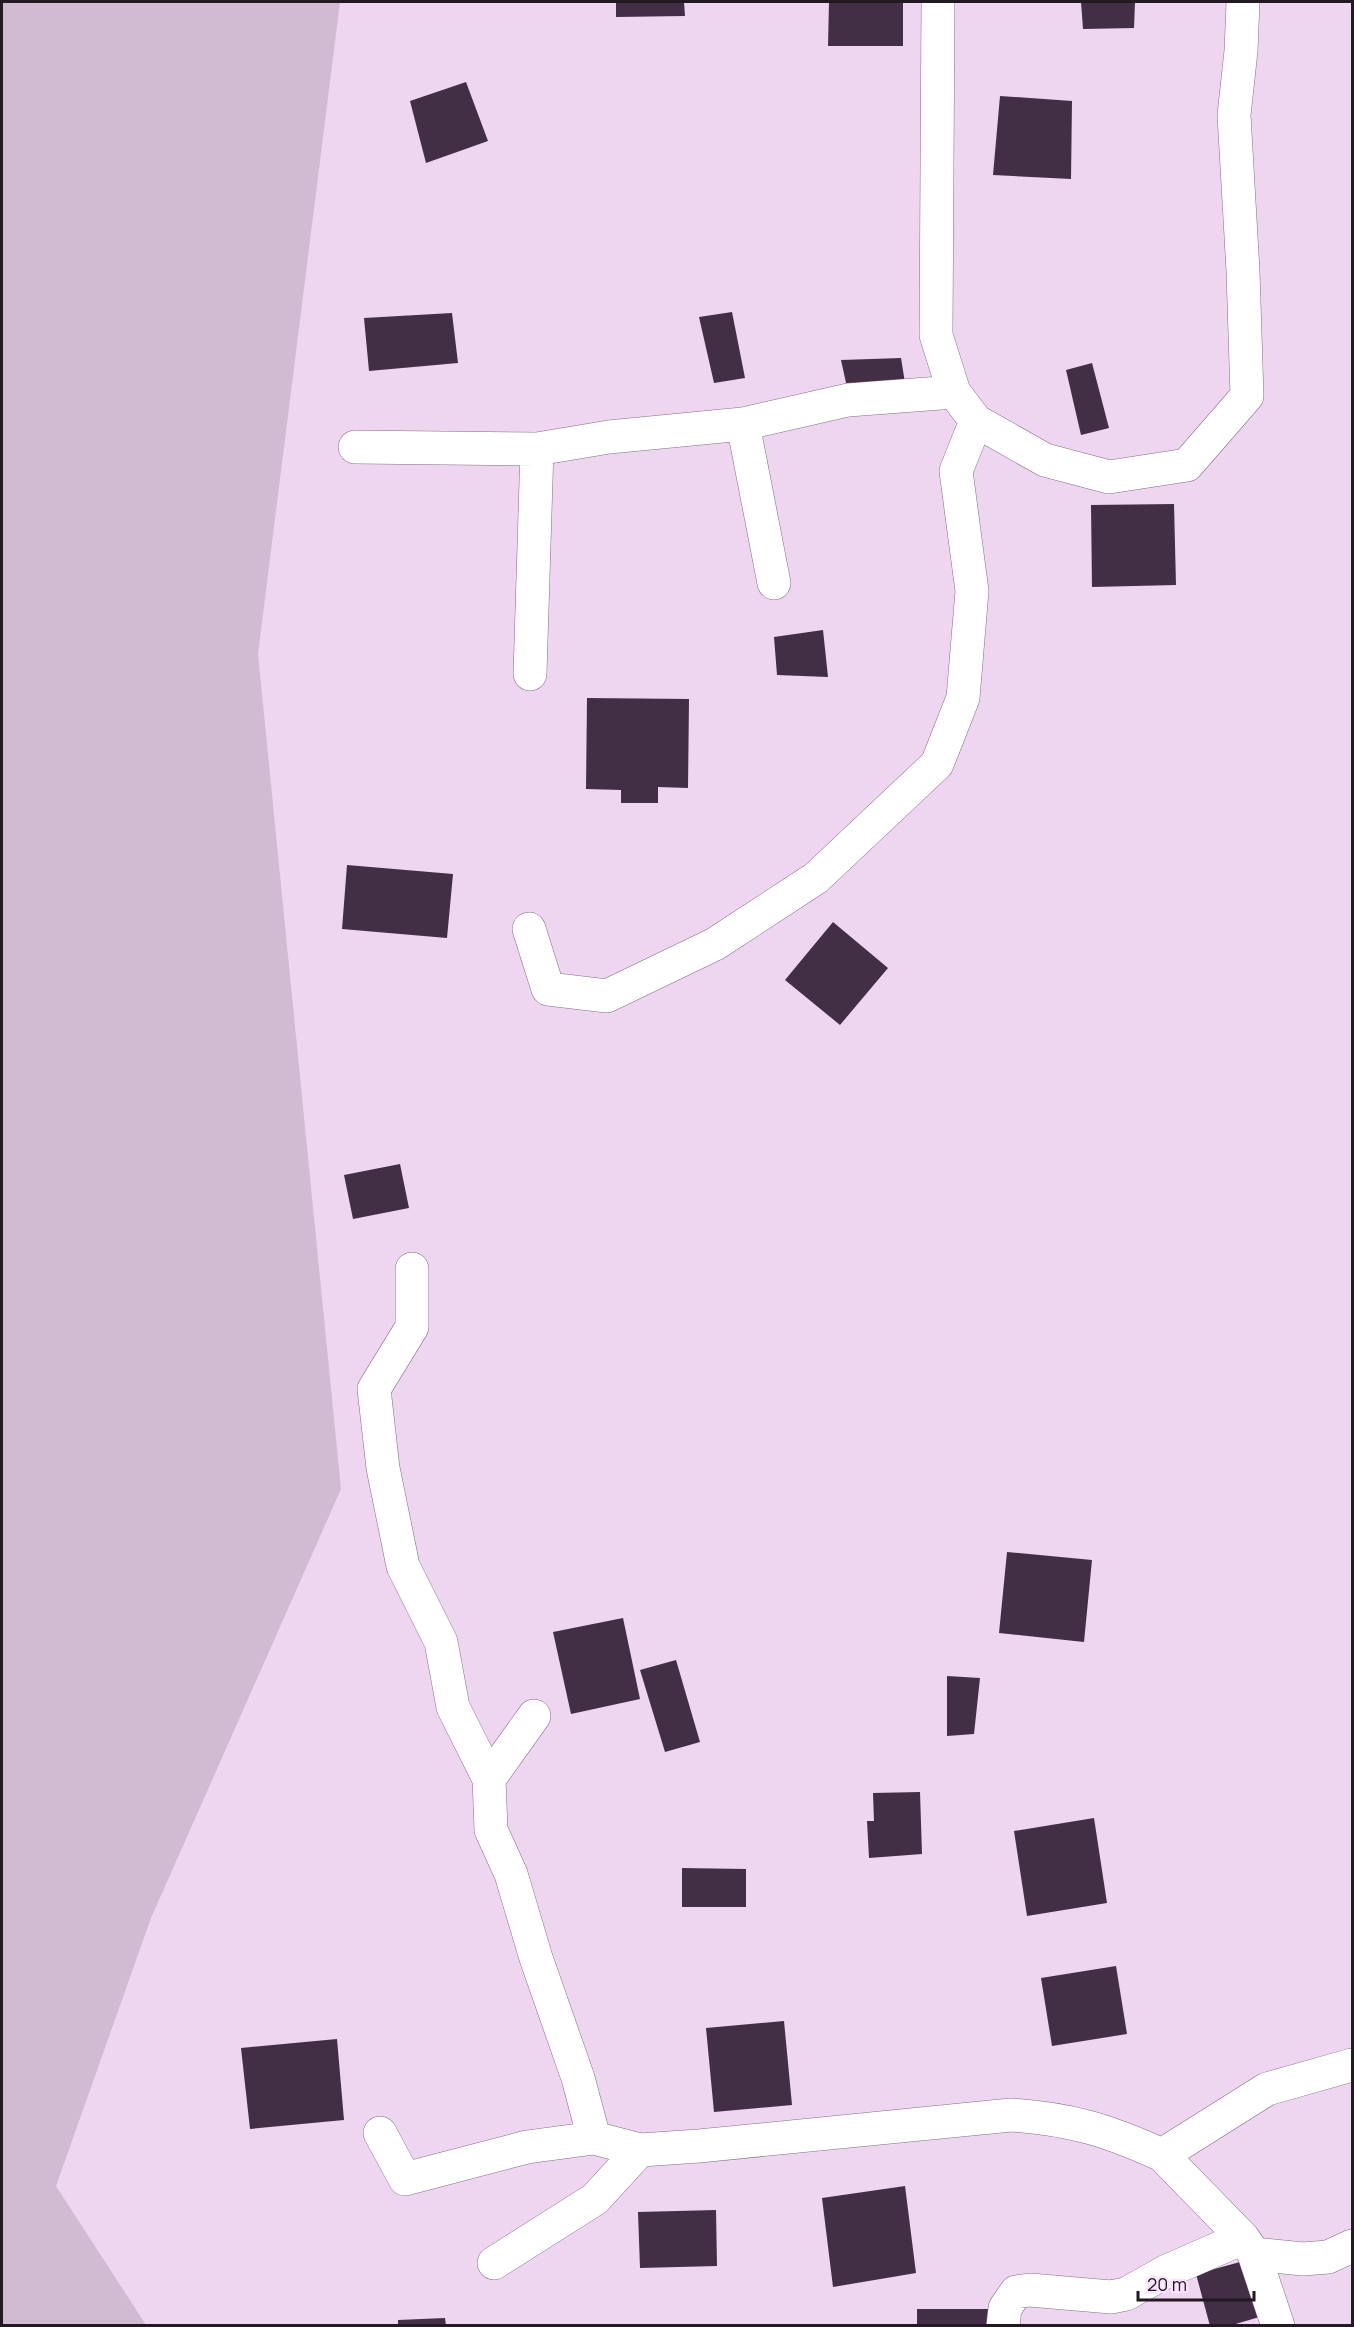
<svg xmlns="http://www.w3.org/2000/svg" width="1354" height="2327" font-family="Manrope,sans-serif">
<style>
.green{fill:#d0bbd2}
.building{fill:#432f45}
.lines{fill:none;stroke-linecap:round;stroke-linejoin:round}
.minor-casing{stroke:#846e86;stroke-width:34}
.minor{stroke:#fff;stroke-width:33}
</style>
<rect width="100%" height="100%" fill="#eed5f0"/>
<path class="green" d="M2,2H340L258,654L341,1489L151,1918L56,2186L146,2325H2Z"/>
<path class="building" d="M616,2H684L685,16L616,17Z
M829,2H903V46H828Z
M1081,2H1135L1134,28L1083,29Z
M466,82L488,141L426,163L410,101Z
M1000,96L1072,101L1071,179L993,175Z
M732,312L745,378L714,383L699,317Z
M452,313L458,363L369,371L364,318Z
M901,358L905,383H846L841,360Z
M1092,363L1109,428L1081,435L1066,370Z
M1174,504L1176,585L1092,587L1091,505Z
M823,630L828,677L777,675L774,637Z
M587,698L689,699L688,788L658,787V803H621V790L586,789Z
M347,865L453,874L447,938L342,929Z
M833,922L888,968L840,1025L785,980Z
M400,1164L409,1208L353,1219L344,1175Z
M1007,1552L1092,1560L1084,1642L999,1633Z
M623,1618L640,1699L571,1714L553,1632Z
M676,1660L700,1742L665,1752L640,1670Z
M947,1676L980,1678L974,1734L947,1736Z
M920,1792L922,1854L869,1858L867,1821H874L873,1793Z
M1094,1818L1107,1903L1027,1916L1014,1831Z
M682,1868L746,1869V1907H682Z
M1116,1966L1127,2034L1052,2046L1041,1978Z
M784,2021L792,2105L714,2112L706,2028Z
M337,2039L344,2120L250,2129L241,2048Z
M905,2186L916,2273L833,2287L822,2198Z
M716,2210L717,2266L640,2268L638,2212Z
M1251,2259L1266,2315L1229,2326H1210L1196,2274Z
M917,2309H996V2326H917Z
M445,2318L446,2326H398V2320Z"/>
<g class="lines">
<g class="minor-casing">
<path id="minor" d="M938,2L936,335L954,392L976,421L1045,460L1109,477L1187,465L1247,396L1243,271L1234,115L1241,51L1243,2
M743,424L774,583
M355,447L537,449L609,437L743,424L848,400L954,392
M530,674L537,449
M529,929L548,989L607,996L715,944L816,878L937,764L963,698L972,591L956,471L976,421
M412,1269V1327L374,1389L383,1468L403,1566L441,1642L453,1707L489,1779
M534,1716L489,1779L491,1830L511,1874L536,1958L578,2078L594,2138L640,2150
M380,2133L405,2179L527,2147L594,2138
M1162,2155L1243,2238L1254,2254L1278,2326
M1254,2254L1303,2259L1328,2257L1352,2246
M494,2263L595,2199L640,2150L699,2146L1011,2115C1071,2119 1107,2130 1162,2155L1267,2089L1352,2065
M1003,2326L1005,2308L1016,2292L1030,2290L1111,2297L1126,2294L1167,2271L1243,2238"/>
</g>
<use href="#minor" class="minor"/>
</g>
<rect width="1354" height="2327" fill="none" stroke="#221923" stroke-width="6"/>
<path d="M1138 2291v9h116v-9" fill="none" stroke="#221923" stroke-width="3"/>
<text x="1147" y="2291" font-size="18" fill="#221923" stroke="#fbe2fe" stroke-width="4.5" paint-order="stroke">20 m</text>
</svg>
